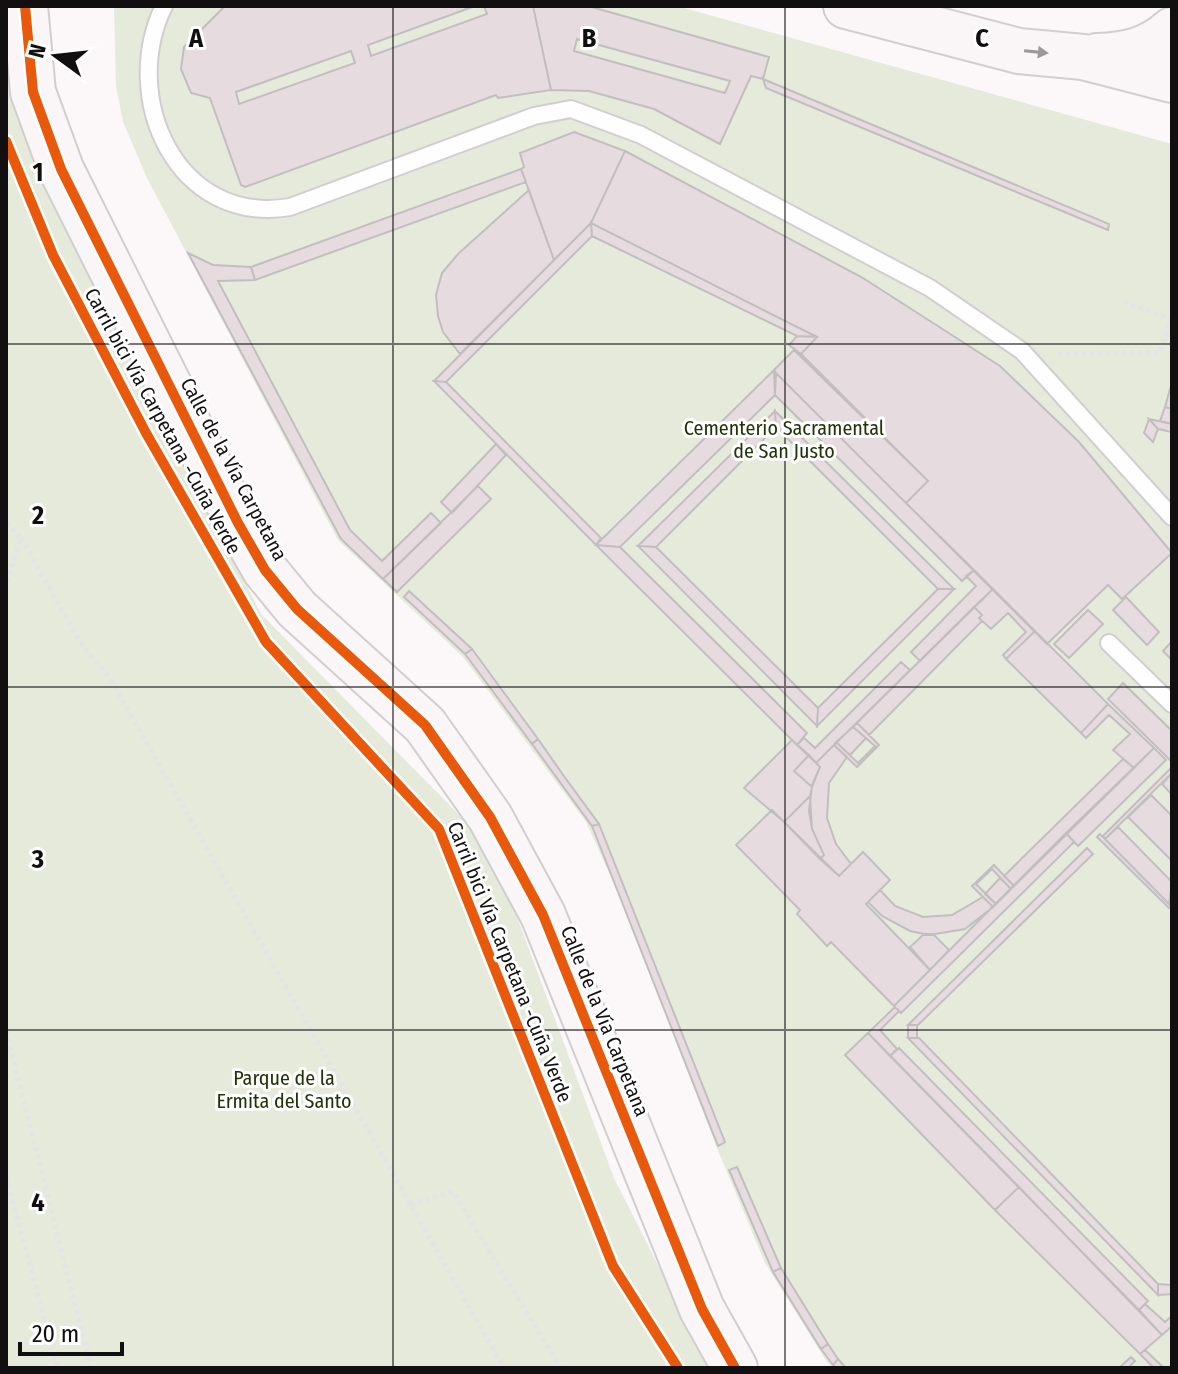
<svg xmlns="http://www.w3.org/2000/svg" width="1178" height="1374" font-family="'Fira Sans Condensed',sans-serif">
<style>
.green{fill:#e5eadb}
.building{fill:#e6dce0;stroke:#c2bec0;stroke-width:2;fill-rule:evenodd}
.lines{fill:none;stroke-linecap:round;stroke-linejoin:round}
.lane-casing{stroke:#d2ced0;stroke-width:20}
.secondary-casing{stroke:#d2ced0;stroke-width:48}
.path{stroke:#e5e3e5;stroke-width:5;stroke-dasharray:4 4;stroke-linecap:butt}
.lane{stroke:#fffefe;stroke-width:16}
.secondary{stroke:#faf5f7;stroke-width:44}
.cycleway-casing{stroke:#fff;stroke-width:15}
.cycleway{stroke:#e8590c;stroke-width:10}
.oneway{fill:#9d999b}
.grid{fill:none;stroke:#120f10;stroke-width:2;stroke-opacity:0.55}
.labels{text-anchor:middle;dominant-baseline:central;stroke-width:6;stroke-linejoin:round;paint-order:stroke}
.street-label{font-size:20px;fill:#120f10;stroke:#fff}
.park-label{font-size:20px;fill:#213306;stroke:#fff}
.grid-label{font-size:26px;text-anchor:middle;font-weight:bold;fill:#120f10;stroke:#fff;stroke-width:6;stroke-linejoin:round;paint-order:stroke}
</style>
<rect width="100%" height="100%" fill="#fcf7f9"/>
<path class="green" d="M114,6H677L1172,144V1368H832L827,1362L765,1263L719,1153L622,901L586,822L463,657L338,540L147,178L123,122L116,86Z
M6,59L46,180L261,614L491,847L614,1178L710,1368H6Z"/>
<path class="building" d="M225,6H475L368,45L371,56L487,14L484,6H533L551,90L498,98L496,95L245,187L241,185L210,98L191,93L181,69L184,47ZM351,51L355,63L239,104L236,92Z
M533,6H588L769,57L763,79L751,76L720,144L654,109L589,91L551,90Z
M577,39L730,81L725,93L574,51Z
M763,79L1109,224L1108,230L766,88Z
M574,132L625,151L591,223L554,260L521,169L524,167L520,153Z
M625,151L863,278L1000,366L1079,442L1172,553L1122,599L1108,585L1047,644L906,503L928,481L801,354L817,337L591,223Z
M521,169L526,182L255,280L251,267Z
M529,190L554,260L460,354L443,332L438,316L436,295L442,273L458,254Z
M591,223L592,236L446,382L434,381Z
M591,223L817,337L797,336L592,236Z
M188,253L213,265L251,267L255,280L218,281L350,530L382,561L431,513L441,523L383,579L341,539Z
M797,336L817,337L801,354L789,345Z
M794,350L928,481L906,503L776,373L774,370Z
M774,370L775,395L620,547L596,545Z
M776,373L906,503L974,570L962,581L775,395Z
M434,381L446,382L601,538L596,545Z
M1172,382V409L1165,407Z
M1165,407L1172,409V424L1160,421Z
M775,411L776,427L656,547L638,546Z
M775,411L954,589H938L776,427Z
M1149,419L1158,429L1153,442L1144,433Z
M1149,419L1172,424V432L1158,429Z
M496,444L506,455L452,513L441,502Z
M478,486L491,499L397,592L383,579Z
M596,545L620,547L807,733L797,745Z
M638,546L656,547L818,708L817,726Z
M974,570L993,589L920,661L911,652L976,586L966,576Z
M938,589H954L817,726L818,708Z
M993,589L1035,631L1006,659L1003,655L1026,632L1008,613L991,629L979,618L982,615L974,607Z
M409,591L472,649L465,654L404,597Z
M1126,597L1159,632L1147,645L1113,610Z
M974,607L982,615L979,618L982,621L869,735L857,723Z
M1088,610L1103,624L1069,658L1054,644Z
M1035,631L1108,704L1081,733L1006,659Z
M1172,641V660L1163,651Z
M472,649L538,739L532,744L465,654Z
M901,662L910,670L816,763L797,745L804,738L815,748Z
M1123,683L1172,731V762L1108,699Z
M1108,704L1154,748L1134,768L1113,750L1130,734L1109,715L1086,738L1081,733Z
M857,723L879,745L857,767L834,745L836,742L858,763L875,746L853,727Z
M853,727L866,738L850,755L836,742Z
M538,739L566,779L599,824L592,826L532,744Z
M792,740L809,755L794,771L812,787L810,796L784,822L744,788Z
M834,745L847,757L829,783L827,818L836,844L851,864L839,876L820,859L824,855L812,829L809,811L812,785L820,767L816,763Z
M1154,748L1166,760L1078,846L1066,833Z
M809,755L820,767L812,787L794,771Z
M1123,759L1134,768L1014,886L1004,876Z
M1171,768L1172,773L1105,839L1103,836Z
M1172,773V795L1162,784Z
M1151,795L1172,816V861L1128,817Z
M810,796L812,829L824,855L820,859L784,822Z
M772,810L839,876L863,852L890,880L866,904L930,970L894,1006L831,942L827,946L797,914L800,910L736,845Z
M599,824L725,1142L718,1146L592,826Z
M1118,827L1172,882L1169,904L1105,839Z
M1066,833L1074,842L901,1013L894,1006Z
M1100,834L1171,906L1169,908L1097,837Z
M1087,848L1093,854L918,1025H908Z
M994,865L1014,886L1011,889L992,869L976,884L996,904L993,907L972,886Z
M1000,878L1011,889L996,904L985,894Z
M880,890L895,906L923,917L952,915L983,897L993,907L965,929L929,935L910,931L882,916L868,902Z
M924,934H933L949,950L930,970L910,947Z
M895,1007L899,1011L880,1030L897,1049L890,1056L868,1033Z
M908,1025H917V1038H908Z
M868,1033L1019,1187L995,1210L845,1055Z
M908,1038H919L1032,1154L1158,1284V1295Z
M899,1048L1148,1301L1139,1310L890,1056Z
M737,1167L781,1268L773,1272L729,1170Z
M1019,1187L1162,1335L1140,1354L995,1210Z
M781,1268L828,1344L821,1349L773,1272Z
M1158,1284L1171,1285L1172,1294L1158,1295Z
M1145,1304L1165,1322L1172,1316V1326L1162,1335L1139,1310Z
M828,1344L838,1359L833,1365L821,1349Z
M1145,1350L1164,1368H1154L1140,1354Z
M1131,1357L1135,1361L1128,1368H1119Z
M838,1359L846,1368H836L833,1365Z"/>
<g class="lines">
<g class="lane-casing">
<path id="lane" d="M164,6C119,98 177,226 290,207L534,116L571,109L641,135L930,288L1022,351L1172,517
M1109,643L1172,704"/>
</g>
<g class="secondary-casing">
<path id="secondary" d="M25,6L33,92L61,169L238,523L265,570L297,609L425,725L490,817L543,915L702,1309L735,1368
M846,6L1019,51L1083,57L1172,80
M1097,56C1126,55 1150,50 1172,30"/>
</g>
<path class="path" d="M1058,354L1160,353L1171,319L1124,302
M6,523L21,538L6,585
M21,538L80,642L109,677L504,1368
M6,1031L91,1368
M6,1177L58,1368
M410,1204L453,1192L561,1368"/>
<use href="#lane" class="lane"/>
<use href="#secondary" class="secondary"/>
<g class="cycleway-casing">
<path id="cycleway" d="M25,6L33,92L61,169L238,523L265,570L297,609L425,725L490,817L543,915L702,1309L735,1368
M6,141L53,255L146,433L266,642L439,829L613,1266L678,1368"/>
</g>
<use href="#cycleway" class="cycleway"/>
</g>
<defs><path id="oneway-solid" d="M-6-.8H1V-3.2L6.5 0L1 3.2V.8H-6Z" transform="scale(2)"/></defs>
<use class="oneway" href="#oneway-solid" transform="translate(1036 52) rotate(6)"/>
<path class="grid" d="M393,6V1368M785,6V1368M6,344H1172M6,687H1172M6,1030H1172"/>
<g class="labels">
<g class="street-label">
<text transform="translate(163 421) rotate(61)">Carril bici Vía Carpetana -Cuña Verde</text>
<text transform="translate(234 469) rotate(62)">Calle de la Vía Carpetana</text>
<text transform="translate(510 962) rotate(68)">Carril bici Vía Carpetana -Cuña Verde</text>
<text transform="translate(605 1021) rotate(68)">Calle de la Vía Carpetana</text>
</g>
<g class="park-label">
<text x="784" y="428">Cementerio Sacramental<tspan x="784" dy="23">de San Justo</tspan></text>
<text x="284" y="1078">Parque de la<tspan x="284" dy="23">Ermita del Santo</tspan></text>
</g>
</g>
<g class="grid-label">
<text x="196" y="47">A</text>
<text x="589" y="47">B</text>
<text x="982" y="47">C</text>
<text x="38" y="181">1</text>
<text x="38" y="524">2</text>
<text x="38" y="868">3</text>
<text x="38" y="1211">4</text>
</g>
<rect width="1178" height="1374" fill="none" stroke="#120f10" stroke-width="16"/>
<g transform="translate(56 56) rotate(285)" stroke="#ffffff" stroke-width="6" paint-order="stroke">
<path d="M0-6L14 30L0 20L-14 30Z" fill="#120f10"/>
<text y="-12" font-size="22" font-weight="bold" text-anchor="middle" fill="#120f10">N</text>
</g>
<path d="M20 1342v12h102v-12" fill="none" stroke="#120f10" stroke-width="4"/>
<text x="32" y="1342" font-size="24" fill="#120f10" stroke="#ffffff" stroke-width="6" paint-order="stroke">20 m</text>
</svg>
